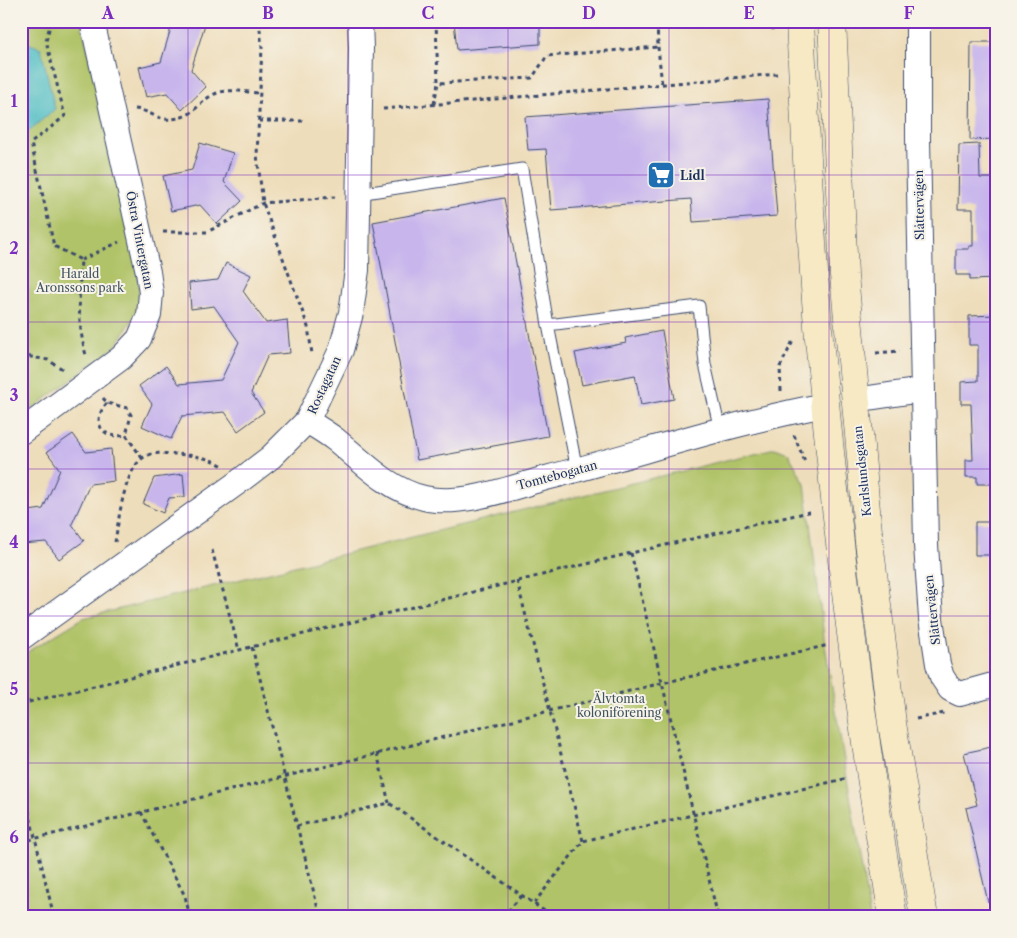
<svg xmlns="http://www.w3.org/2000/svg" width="1017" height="938" font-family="'Libre Caslon Text',serif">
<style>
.green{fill:#b0c367;stroke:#667962}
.water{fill:#4fbdc4;stroke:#357691}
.building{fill:#c7b5ec}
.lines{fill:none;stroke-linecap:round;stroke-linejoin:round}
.service-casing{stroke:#3b496c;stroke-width:13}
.minor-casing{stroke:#3b496c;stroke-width:26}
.secondary-casing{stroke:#3b496c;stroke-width:29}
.path{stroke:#3b496c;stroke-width:3;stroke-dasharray:4 4;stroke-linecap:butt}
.service{stroke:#fff;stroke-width:11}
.minor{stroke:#fff;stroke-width:24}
.secondary{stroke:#f6e9c3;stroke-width:28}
.grid{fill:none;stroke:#7b2cbf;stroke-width:1;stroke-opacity:0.55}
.labels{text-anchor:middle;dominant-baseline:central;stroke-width:4;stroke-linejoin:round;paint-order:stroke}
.poi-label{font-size:12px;font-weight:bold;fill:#1b2f5e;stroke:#f7f3e8;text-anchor:start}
.street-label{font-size:12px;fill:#1b2f5e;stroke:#f7f3e8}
.park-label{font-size:12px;fill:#405460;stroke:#f7f3e8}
.neatline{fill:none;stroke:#7b2cbf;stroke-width:2}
.grid-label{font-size:16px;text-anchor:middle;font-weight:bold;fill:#7b2cbf}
</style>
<rect width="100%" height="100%" fill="#f7f3e8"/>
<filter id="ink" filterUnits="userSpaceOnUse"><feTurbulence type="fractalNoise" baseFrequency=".02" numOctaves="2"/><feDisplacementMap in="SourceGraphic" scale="10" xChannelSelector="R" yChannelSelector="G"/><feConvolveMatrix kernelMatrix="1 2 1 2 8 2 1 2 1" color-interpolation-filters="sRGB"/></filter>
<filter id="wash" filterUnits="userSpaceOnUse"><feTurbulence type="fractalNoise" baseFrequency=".0096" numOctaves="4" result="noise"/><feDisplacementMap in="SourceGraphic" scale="20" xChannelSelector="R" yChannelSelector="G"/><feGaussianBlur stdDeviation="1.12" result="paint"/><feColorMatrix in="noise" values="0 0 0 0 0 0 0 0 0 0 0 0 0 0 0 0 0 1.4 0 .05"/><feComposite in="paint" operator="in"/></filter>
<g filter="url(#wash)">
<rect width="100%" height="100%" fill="#eeddba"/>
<path class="green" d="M21,21H81L138,270L140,308L115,347L21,417Z
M775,448L788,453L805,484L825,645L870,917H21V656L83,618Z"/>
<path class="water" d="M21,41L41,48L55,109L24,135L21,134Z"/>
<g id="blocks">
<path class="building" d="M173,21H206L191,70L206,87L182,110L167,93L146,97L139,67L161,62Z
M454,21H540V44L457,50Z
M971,42H996V139L970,140Z
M768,99L777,216L693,222L691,199L551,210L546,149L528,150L525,117Z
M200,143L233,153L224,182L242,201L217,224L200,205L171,211L163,176L192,170Z
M979,144L980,178H993L994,207H996V279L970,280V275H956V249H969V246H973V209H958L959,145Z
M504,198L548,436L417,460L373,222Z
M226,263L251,275L243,291L266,323L287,320L290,353L268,355L251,393L264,412L238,431L225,412L182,416L171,439L142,426L152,404L139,386L166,366L179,384L221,380L239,342L214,306L191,309L189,283L218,280Z
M996,315V484H977V477H966V460H973L971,404H961V382L978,381V345H969V316Z
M662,331L674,399L641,405L635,375L582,385L575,353L626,343L625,338Z
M73,434L86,452L111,449L114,481L90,484L72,524L84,541L59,559L46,542L21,544V512L43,509L60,470L47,452Z
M183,474L185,497L169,498L163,513L143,504L154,478Z
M975,522H996V555H975Z
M996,746V901L988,902L966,808L977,805L964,753Z"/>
</g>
</g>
<g filter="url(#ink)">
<use href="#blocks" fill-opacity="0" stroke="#3b496c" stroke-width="1"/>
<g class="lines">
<g class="service-casing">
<path id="service" d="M358,194L522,169L548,325L577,470
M548,325L699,306L705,364L720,430"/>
</g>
<g class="minor-casing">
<path id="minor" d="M918,21V139L926,545L931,619L938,664L942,677L950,689L960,694L996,684
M855,400L922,390
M307,421C317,427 327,433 336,440C363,462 389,490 424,498C461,507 510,488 546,478C639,454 731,423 825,405
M21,432L121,358L139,339L149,315L151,293L148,272L92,21
M21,638L237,483L271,457L307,421L341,350L351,313L357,270L361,48L360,21"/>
</g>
<g class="secondary-casing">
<path id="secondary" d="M800,21C805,127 810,232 819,338C836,532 861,725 893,917
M832,21L844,275L869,542L892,723L924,917"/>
</g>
<path class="path" d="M51,21L46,41L65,116L31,143L54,246L81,260C79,293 77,324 86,355
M259,21L262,47L257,155L263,203L308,327L312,354
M436,21L438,83
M772,21L773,30
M658,47L662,85
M434,104L438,83L532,78L547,56L658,47L657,21
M135,109C149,110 158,121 172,119C196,116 194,106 211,96C225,87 244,92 260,93
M383,109L777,74
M259,121H303
M163,232H207L263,203L335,197
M81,260L119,242
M876,353L900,351
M21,355L48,360L64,370
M781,391L780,367L792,343V338
M103,398L107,403L127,408L131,415L126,435L142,458
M107,403C90,422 102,440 126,435
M794,435L805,462
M115,542C119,520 124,464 148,455C156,452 166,454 175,454C191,455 209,457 223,466
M212,550L239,650
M631,553L718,917
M517,581L583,841
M252,647L320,917
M21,704L631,553L813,511
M916,719L944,713
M377,753L389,803
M21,779L54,917
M141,812L185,896L190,917
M297,826L389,803L553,917
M21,842L662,683L829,645
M534,903L583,841L848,778
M503,917L522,895
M856,917L868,914"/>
<use href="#service" class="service"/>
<use href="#minor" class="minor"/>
<use href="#secondary" class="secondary"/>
</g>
</g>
<path class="grid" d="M188,21V917M348,21V917M508,21V917M669,21V917M829,21V917M21,175H996M21,322H996M21,469H996M21,616H996M21,763H996"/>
<defs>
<g id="supermarket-square" transform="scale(1.4375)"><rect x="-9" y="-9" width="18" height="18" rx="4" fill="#1f6fb2" stroke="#f7f3e8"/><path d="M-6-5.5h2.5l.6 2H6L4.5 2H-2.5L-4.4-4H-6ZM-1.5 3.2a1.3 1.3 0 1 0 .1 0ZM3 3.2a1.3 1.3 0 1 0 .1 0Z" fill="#fff"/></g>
</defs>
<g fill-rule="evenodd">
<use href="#supermarket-square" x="661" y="175"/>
</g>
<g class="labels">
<g class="poi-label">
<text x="680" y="175">Lidl</text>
</g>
<g class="street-label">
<text transform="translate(919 205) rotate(-91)">Slåttervägen</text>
<text transform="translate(140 240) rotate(79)">Östra Vintergatan</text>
<text transform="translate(324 385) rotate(-65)">Rostagatan</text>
<text transform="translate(862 471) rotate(-96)">Karlslundsgatan</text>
<text transform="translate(557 475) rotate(-15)">Tomtebogatan</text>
<text transform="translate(932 610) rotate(-96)">Slåttervägen</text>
</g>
<g class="park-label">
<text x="80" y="273">Harald<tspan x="80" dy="14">Aronssons park</tspan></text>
<text x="619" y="698">Älvtomta<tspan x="619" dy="14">koloniförening</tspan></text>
</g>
</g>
<rect width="1017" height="938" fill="none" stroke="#f7f3e8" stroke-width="55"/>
<rect x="28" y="28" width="962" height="882" class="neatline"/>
<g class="grid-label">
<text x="108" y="19">A</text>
<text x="268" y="19">B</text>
<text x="428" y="19">C</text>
<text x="589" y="19">D</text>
<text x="749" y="19">E</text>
<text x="909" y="19">F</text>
<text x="14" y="107">1</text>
<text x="14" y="254">2</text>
<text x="14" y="401">3</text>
<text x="14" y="548">4</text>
<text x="14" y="695">5</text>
<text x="14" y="843">6</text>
</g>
</svg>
